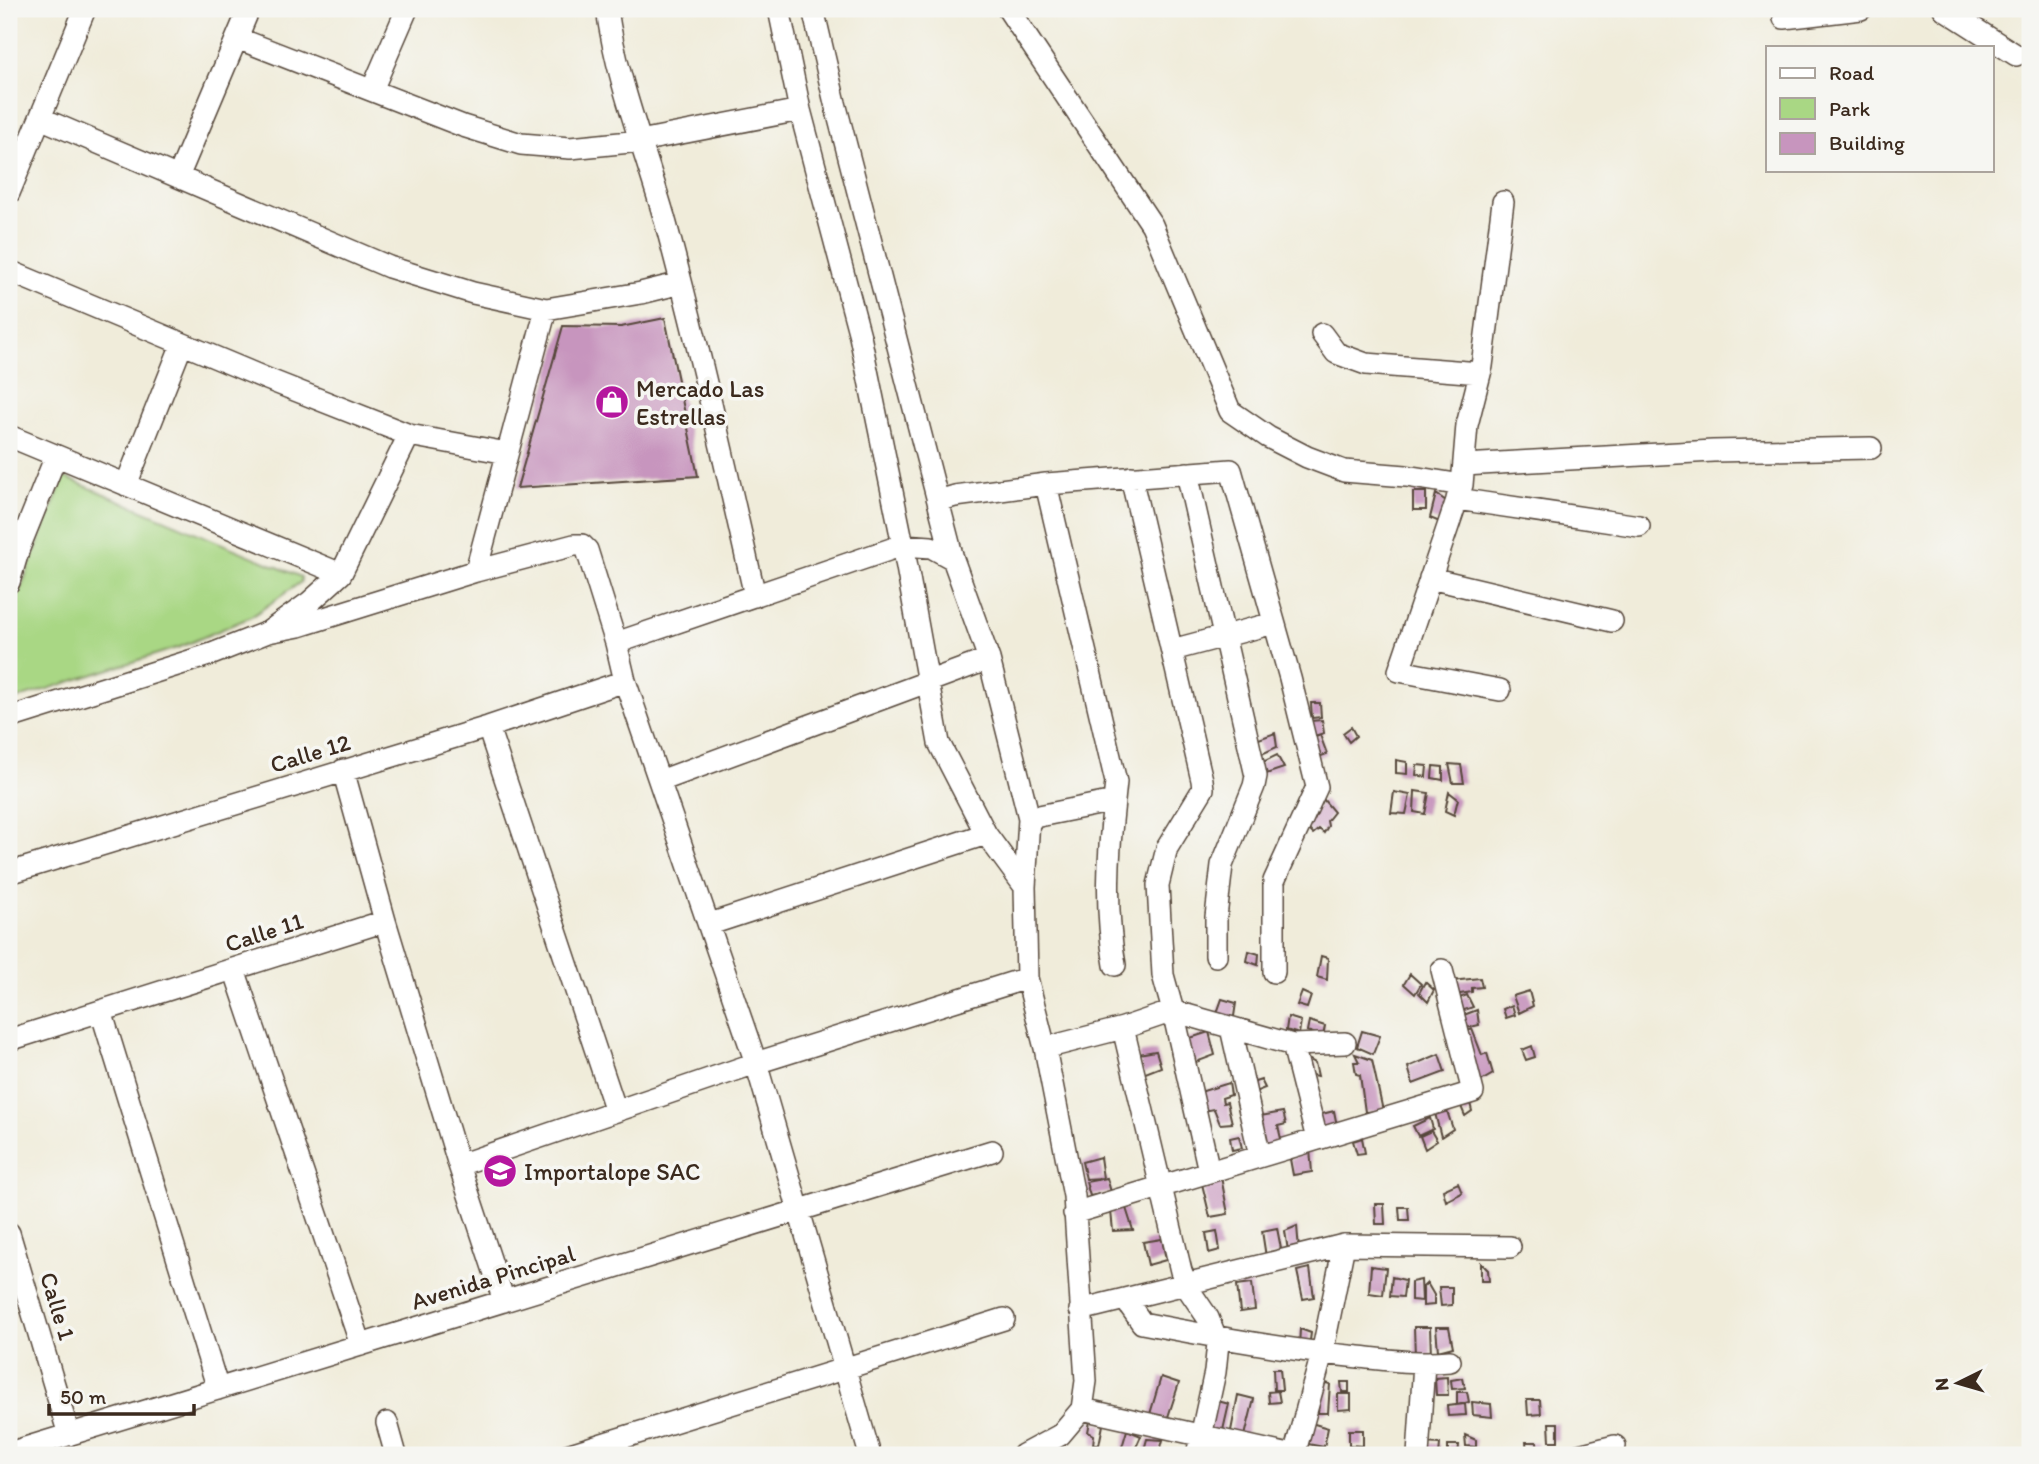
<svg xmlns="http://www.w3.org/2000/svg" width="2039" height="1464" font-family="Itim,sans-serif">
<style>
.green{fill:#a9d784;stroke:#728051;stroke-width:2}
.building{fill:#c795be}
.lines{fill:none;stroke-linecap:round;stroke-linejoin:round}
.minor-casing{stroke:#56473a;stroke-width:24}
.minor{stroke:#fff;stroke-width:21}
.labels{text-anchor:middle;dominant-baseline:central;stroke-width:7;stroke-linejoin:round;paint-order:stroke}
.poi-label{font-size:24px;fill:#3b2a1e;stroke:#f6f6f2;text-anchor:start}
.street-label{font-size:24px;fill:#3b2a1e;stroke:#f6f6f2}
</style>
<rect width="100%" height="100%" fill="#f6f6f2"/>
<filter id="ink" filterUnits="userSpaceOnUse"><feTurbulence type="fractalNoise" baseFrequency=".0143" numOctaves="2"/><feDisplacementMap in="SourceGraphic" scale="14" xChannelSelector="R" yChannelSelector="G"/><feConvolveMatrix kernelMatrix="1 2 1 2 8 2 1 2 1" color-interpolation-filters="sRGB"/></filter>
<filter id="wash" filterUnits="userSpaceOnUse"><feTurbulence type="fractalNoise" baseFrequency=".00686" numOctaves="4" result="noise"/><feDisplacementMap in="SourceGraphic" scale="28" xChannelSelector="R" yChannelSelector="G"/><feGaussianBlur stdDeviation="1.57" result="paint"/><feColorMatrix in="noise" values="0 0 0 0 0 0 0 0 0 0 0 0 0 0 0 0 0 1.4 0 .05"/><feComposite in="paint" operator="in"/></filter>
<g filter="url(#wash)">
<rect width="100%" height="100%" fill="#f0ecda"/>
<path class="green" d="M64,477L301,577V582L251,617L180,647L16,699L13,664L18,596Z"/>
<g id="blocks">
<path class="building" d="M665,318L698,476L517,488L563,326L621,327Z
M1413,492H1426V510H1413Z
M1436,494L1446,501L1442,523L1430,518Z
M1311,703H1320L1321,717L1312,718Z
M1322,720L1324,733L1311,737L1310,721Z
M1351,727L1356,736L1349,742L1343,733Z
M1275,733L1277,747L1262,754L1256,740Z
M1320,735L1327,754L1316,758L1311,740Z
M1277,755L1284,768L1263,775L1259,764Z
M1396,760L1407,762V774L1396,773Z
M1449,764L1461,765L1464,783H1453Z
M1417,765L1427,766L1426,777L1416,775Z
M1433,766L1443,767V780L1432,778Z
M1415,791L1429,793L1425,814L1414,812Z
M1394,792L1410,795L1406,814L1391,813Z
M1449,792L1458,799L1454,815L1445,811Z
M1323,799L1334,812L1327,821L1328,826L1324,833L1319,829L1313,834L1305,826Z
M1249,951L1259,954L1258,965L1247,961Z
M1321,956L1328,958L1327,980L1317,977Z
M1410,974L1421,984L1415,994L1404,984Z
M1480,978L1482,987L1472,988V992L1454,995L1451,981Z
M1425,982L1434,990L1428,1002L1419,993Z
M1529,991L1533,1006L1519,1013L1513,996Z
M1302,992L1311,996L1307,1008L1297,1005Z
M1467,995L1473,1007L1456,1013L1452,1001Z
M1222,999L1236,1003L1233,1023L1216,1016Z
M1512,1005L1515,1015L1506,1018L1503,1009Z
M1477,1010L1479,1025L1458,1030L1456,1018Z
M1288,1017L1301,1021L1299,1034L1286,1030Z
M1309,1021L1325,1026L1323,1036L1307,1031Z
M1472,1029L1482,1055L1487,1053L1493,1074L1474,1085L1461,1034Z
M1362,1031L1380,1036L1373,1054L1357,1047Z
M1209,1032L1215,1055L1191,1064L1184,1040Z
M1532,1046L1535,1057L1526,1060L1522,1050Z
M1156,1051L1161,1067L1143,1074L1138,1054Z
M1355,1054L1372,1060L1383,1111L1365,1112L1360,1075L1356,1074L1354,1062H1359Z
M1439,1054L1445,1072L1413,1084L1408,1067Z
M1305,1057L1315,1063L1318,1076L1305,1074Z
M1261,1080L1265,1088L1255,1092L1252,1083Z
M1229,1083L1231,1095L1222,1098L1223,1103L1227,1102L1232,1123L1220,1124L1214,1109L1203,1111L1200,1092Z
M1469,1099L1472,1111L1465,1116L1460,1104Z
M1334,1111L1337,1126L1318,1130L1314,1116Z
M1447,1111L1453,1129L1441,1137L1435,1113Z
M1283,1112L1286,1124L1278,1126L1282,1143L1263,1149L1255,1117Z
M1430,1118L1433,1129L1418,1136L1413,1126Z
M1431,1131L1437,1141L1425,1149L1420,1136Z
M1239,1136L1242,1148L1232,1150L1230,1138Z
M1362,1138L1365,1153L1357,1154L1353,1141Z
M1310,1150L1312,1172L1293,1175L1290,1159Z
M1100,1157L1103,1178L1086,1179L1082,1162Z
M1221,1177L1228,1214L1210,1217L1202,1184Z
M1107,1178L1111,1192L1090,1196L1086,1182Z
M1458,1183L1462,1193L1446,1201L1443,1190Z
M1375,1204H1384L1385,1224H1376Z
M1399,1207H1408L1409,1220H1400Z
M1126,1208L1133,1230L1113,1231L1111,1211Z
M1297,1226L1299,1250L1288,1251L1285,1231Z
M1277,1228L1282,1254L1266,1257L1262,1231Z
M1217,1231L1220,1250L1209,1253L1206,1233Z
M1162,1239L1166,1260L1148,1265L1143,1242Z
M1481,1263L1488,1270L1489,1281H1481Z
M1371,1266L1386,1268L1383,1295L1369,1293Z
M1310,1268L1314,1297L1303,1299L1297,1271Z
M1392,1277L1405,1280L1403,1297L1390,1296Z
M1421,1280L1422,1301L1411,1300V1282Z
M1252,1283L1255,1310L1240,1312L1237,1285Z
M1427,1283L1434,1295V1305L1423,1306V1287Z
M1439,1287H1452V1305L1441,1306Z
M1414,1327H1430L1431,1355L1415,1356Z
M1436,1327H1449L1453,1347L1438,1351Z
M1300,1329L1311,1333L1309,1348L1299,1347Z
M1273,1369H1280L1282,1390H1274Z
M1161,1377L1179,1383L1167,1420L1150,1414Z
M1447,1377L1448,1395H1436L1435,1378Z
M1463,1378L1465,1388L1452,1389L1451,1380Z
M1321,1382L1330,1384L1328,1413H1318Z
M1341,1382H1349V1392H1342Z
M1278,1391L1280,1402L1269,1403L1268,1392Z
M1457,1392H1467L1469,1402L1457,1405Z
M1338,1394H1351V1409L1338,1410Z
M1238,1395L1254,1399L1244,1440L1230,1436Z
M1214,1400L1229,1404L1221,1439L1208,1435Z
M1527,1400H1540L1541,1414L1528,1415Z
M1472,1402L1491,1404L1492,1417L1473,1415Z
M1465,1404L1466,1415L1448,1416L1447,1406Z
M1090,1421L1103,1425L1099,1445H1093L1094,1435L1088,1432Z
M1311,1423L1328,1428L1324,1447L1308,1444Z
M1549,1423H1558V1441H1550Z
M1127,1430L1141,1436L1133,1454L1122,1447Z
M1349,1430H1363V1446L1349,1445Z
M1465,1435L1476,1440V1447L1466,1446Z
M1147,1439L1163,1440L1160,1451L1144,1450Z
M1526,1442H1537L1538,1452H1527Z
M1423,1443L1440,1444L1439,1455H1423Z
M1448,1445H1459L1458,1455H1448Z"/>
</g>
</g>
<g filter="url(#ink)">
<use href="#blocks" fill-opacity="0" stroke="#56473a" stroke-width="2"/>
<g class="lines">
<g class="minor-casing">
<path id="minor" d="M607,9C617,83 646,152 666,224C699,347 727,472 755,596
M779,9L800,110L860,336L903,545L939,743L986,834
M1008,9L1152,225L1230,411L1268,437L1307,457L1344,471L1406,476L1462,485
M1944,9L2016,55
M1784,18L1861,9
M237,38L463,126L521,144L570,148L640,141L800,110
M372,90L407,9
M40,118L389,267L473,293L546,309L641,293L681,283
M178,177L249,9
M9,193L85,9
M9,271L267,379L409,435L507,453
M1322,334L1336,353L1366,364L1480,373
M9,436L341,574
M1464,465L1713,451L1871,448
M1187,473L1256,776L1254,786L1222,865L1216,917V956
M1131,477L1202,780L1203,789L1167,848L1158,885L1163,975L1173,1011L1209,1171
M1046,484L1231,470L1290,678L1317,787L1274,881V972
M126,485L182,344
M1457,499L1639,526
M938,501L955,496L1046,484L1116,782L1114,801L1029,818
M953,559L989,659L1029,818L1025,887L1027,978L1045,1048L1074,1196L1086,1381L1082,1409L1060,1435L1023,1455
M476,571L546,309
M1430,578L1612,621
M9,582L19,548L56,456
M268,632L299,626L476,571L574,545H582L587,550L616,643L625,681L756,1063L870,1455
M616,643L903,545L931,547L953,559L835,103L813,9
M1172,650L1274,623
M1500,690L1399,671L1462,485L1467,425L1482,366L1503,202
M9,718L212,654L268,632L310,602L341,574L409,435
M488,727L616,1111
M660,781L989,659
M1114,801C1108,856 1105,910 1115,965
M9,873L488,727L625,681
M385,921L459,1165L504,1301
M710,924L986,834L1025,887
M234,969L361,1345
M101,1011L218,1389
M1123,1028L1173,1011L1293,1045L1345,1043
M1231,1028L1260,1156
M9,1040L385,921L343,770
M1293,1045L1317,1139
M1045,1048L1123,1028L1181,1271L1189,1290L1208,1318L1218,1343L1215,1372L1197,1455
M459,1165L756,1063L1027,978
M1074,1213L1473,1092L1442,970
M9,1233L69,1435
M1125,1299L1142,1323C1214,1337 1286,1350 1359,1357C1390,1360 1419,1364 1450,1361
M1080,1310L1344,1245L1510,1247
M1082,1409L1289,1455
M387,1423L396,1455
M9,1453L992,1151
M567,1455L1004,1319
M1294,1455L1322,1354L1344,1245
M1418,1455L1424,1363
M1579,1455L1615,1446"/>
</g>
<use href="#minor" class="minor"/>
</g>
</g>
<defs>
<g id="shop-disc" transform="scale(1.75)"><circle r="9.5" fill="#b5179e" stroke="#f6f6f2"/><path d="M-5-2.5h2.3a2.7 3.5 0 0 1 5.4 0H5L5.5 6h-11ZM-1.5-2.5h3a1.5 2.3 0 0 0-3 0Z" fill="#fff"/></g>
<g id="school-disc" transform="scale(1.75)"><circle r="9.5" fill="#b5179e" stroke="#f6f6f2"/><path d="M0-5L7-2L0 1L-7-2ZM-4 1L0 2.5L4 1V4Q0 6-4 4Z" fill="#fff"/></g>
</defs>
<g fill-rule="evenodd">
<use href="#shop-disc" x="612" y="402"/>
<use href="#school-disc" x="500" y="1171"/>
</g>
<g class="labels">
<g class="poi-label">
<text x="636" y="388">Mercado Las<tspan x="636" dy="28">Estrellas</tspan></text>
<text x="524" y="1171">Importalope SAC</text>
</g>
<g class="street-label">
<text transform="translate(310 753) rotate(-17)">Calle 12</text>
<text transform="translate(264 932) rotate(-18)">Calle 11</text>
<text transform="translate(493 1277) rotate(-17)">Avenida Pincipal</text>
<text transform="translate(58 1306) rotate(73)">Calle 1</text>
</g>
</g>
<rect width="2039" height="1464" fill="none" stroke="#f6f6f2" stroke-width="35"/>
<rect x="1766" y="46" width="228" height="126" fill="#f6f6f2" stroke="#aba49d" stroke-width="2"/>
<rect x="1780" y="68" width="35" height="10" fill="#ffffff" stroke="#aba49d" stroke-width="2"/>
<text x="1829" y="80" font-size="21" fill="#3b2a1e">Road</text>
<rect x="1780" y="98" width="35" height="21" fill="#a9d784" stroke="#aba49d" stroke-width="2"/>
<text x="1829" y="116" font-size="21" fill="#3b2a1e">Park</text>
<rect x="1780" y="133" width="35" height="21" fill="#c795be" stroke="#aba49d" stroke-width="2"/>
<text x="1829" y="150" font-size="21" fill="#3b2a1e">Building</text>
<g transform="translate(1958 1383) rotate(265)" stroke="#f6f6f2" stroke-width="5" paint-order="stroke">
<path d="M0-5L12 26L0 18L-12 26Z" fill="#3b2a1e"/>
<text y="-10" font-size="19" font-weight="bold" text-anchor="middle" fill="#3b2a1e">N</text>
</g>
<path d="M49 1404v10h145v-10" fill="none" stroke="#3b2a1e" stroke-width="3.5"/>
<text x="60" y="1404" font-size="21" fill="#3b2a1e" stroke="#f6f6f2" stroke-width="5" paint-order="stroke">50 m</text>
</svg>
